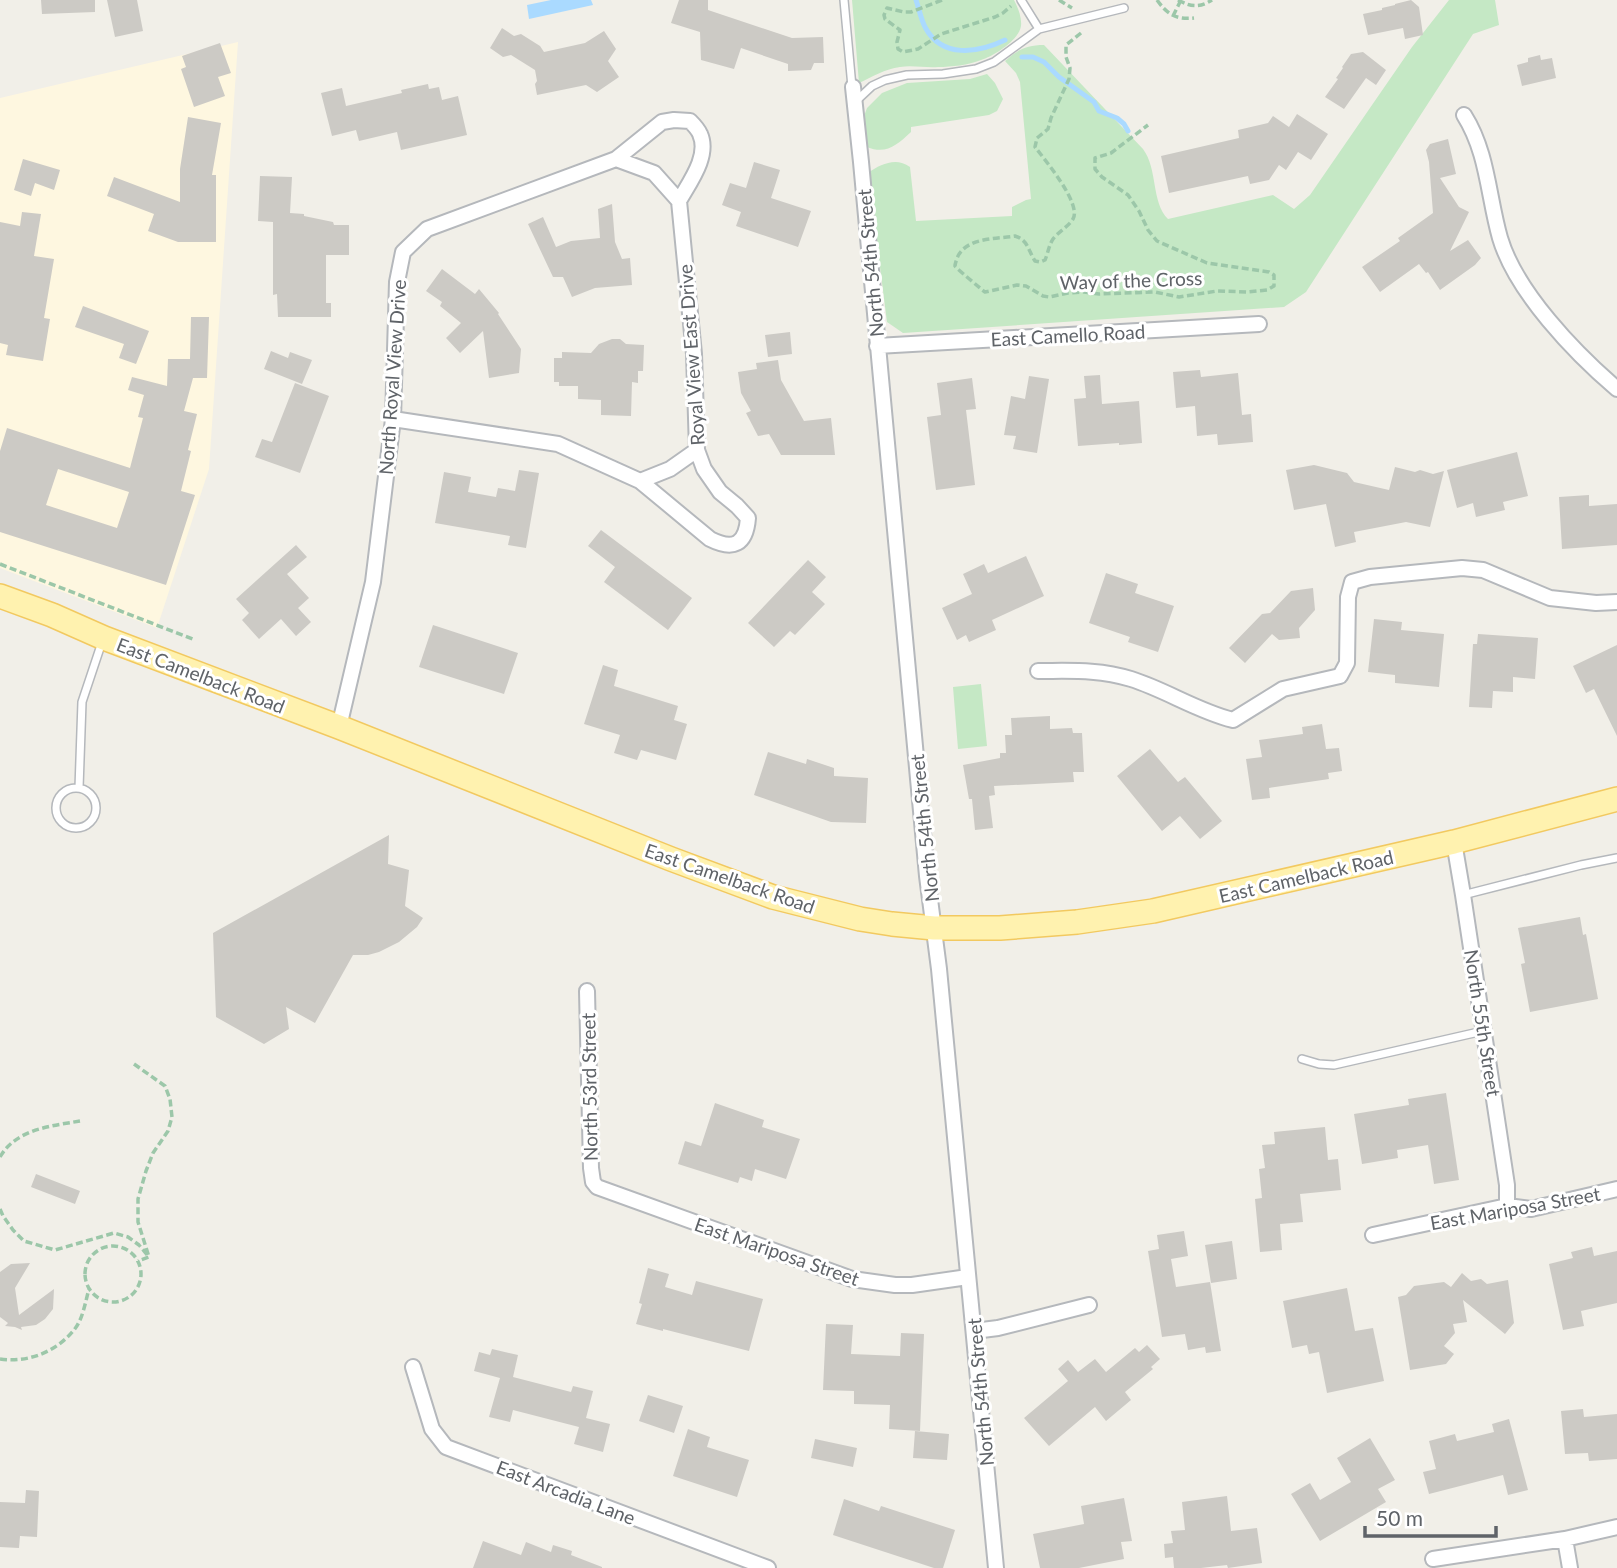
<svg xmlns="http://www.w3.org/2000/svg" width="1617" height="1568" font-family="Lato,sans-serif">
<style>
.commercial{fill:#fef7e0}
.green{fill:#c5e8c5}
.water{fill:#aadaff}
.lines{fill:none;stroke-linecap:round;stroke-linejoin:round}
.stream{stroke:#aadaff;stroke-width:5}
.building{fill:#cccac5;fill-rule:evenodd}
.service-casing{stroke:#b5b8bc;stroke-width:10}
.minor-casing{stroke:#b5b8bc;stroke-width:18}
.primary-casing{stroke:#f2c960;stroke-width:26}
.path{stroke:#9cc7a9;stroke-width:3.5;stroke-dasharray:7 3.5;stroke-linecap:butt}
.service{stroke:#fff;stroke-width:7}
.minor{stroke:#fff;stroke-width:14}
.primary{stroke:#fff2af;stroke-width:23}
.labels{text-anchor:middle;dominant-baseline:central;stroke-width:6;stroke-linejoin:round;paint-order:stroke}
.street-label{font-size:19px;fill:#5f6368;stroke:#fff}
</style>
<rect width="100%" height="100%" fill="#f1efe8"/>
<path class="commercial" d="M238,42L209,469L157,628L0,568V98Z"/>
<path class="green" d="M852,0H1014C1018,8 1022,17 1021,26C1019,40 994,56 981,60C968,65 952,67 938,67C926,68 912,65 900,67C885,69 872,77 859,83Z
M1449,0H1495L1499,25L1473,34L1306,292L1284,307L903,333L887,322L868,173C881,164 896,157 910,167L916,221L1012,216V207L1026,200L1031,199L1020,82L1016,73L1005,61C1017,50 1027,45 1044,45L1143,149C1158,169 1151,202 1168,219L1273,195L1294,209L1310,195L1412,47Z
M987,74L995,83L1003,99L997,111L989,115L911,127V132C897,145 886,155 867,147L863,119L867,108L882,93L907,83L970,79Z
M981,684L987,746L958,749L953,687Z"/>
<path class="water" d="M551,0H591L593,5L529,19L527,5Z"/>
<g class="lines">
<path class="stream" d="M916,0C919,9 921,19 925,27C942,59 978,53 1005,40
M1022,57H1033L1044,62L1059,77L1094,102L1099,111L1117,118L1124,124L1128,131"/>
</g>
<path class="building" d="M41,0H95V12L42,14Z
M107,0H137L143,31L115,37Z
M679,0H708V10L792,38L823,37L824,63H814L811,70L788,71V64L741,48L734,69L701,60L700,32L671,23Z
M1411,0L1419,7L1423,35L1405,39L1403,28L1368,35L1363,14L1382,10V8L1395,5V4Z
M502,28L514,36L521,34L540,46L544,52L585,43L604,31L616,49L608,61L619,77L597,92L586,85L537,95L535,84L537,81L535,70L511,55L503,57L490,48Z
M220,43L231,73L218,77L225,96L194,107L181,69L186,67L182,56Z
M1363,52L1386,70L1376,85L1366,78L1344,109L1325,97L1338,79L1336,78L1343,68L1342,67L1351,54Z
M1540,55L1541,60L1552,58L1556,78L1522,86L1517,65L1528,62V58Z
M428,84L429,89L439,87L442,100L458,96L467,135L401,150L397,132L359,141L356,130L332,136L321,93L342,88L346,106L402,93L401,90Z
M1297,114L1328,134L1311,160L1298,152L1286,170L1279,165L1269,180L1250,184L1248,176L1169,193L1161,156L1239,138L1238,130L1268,123L1273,116L1289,127Z
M188,117L221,123L212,175H216V242H178L148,231L154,214L107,196L114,177L180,202V169Z
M1448,139L1456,174L1440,178L1459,207L1469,212L1450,251L1468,240L1481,258L1475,265L1440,290L1428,272L1426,273L1419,264L1380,292L1362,267L1400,241L1398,238L1433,213L1429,162L1426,150L1430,144Z
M23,159L60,170L54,190L35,183L31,196L14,190Z
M754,162L780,170L771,198L811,211L798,247L736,226L741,212L722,205L730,183L746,188Z
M260,176L292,177L290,213L304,214V216L333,222L334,225H349V255H326V303H331V317H278L277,294L273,295V222L258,221Z
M612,204L615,242L622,259L630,258L632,285L595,288L572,297L563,277H553L528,224L543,217L556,247L571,241L600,238L598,209Z
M22,212L41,214L34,256L54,259L44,318L50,319L43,361L6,355L8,345L0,343V222L20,226Z
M442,269L475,294L479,289L499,313L498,314L521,349L519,373L489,378L483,331L460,353L446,338L461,323L440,306L442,302L426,291Z
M83,306L149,331L136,364L119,358L124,344L75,327Z
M191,317H209L207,378H193L184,411L197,414L188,450L191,451L181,491L195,495L166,585L0,532V451L7,428L130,468L143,418L138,417L144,395L128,390L132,377L167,386L168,359H190ZM58,469L129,492L117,528L46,505Z
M790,332L792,354L768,357L765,335Z
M612,339H620L626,344L644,345L643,371H638V383L632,382L631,416L601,415V400L578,399V386H559V382H554V358H562V352L591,353L599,344Z
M271,351L288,358L290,352L312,360L302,384L264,369Z
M778,360L781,380L804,421L831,418L835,455H781L769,434L758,436L746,413L751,411L741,393L738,372L757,369L756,363Z
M1200,370L1201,377L1238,373L1242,415L1251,414L1253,442L1218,445L1217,434L1197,436L1195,406L1176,408L1173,372Z
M1100,375L1102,404L1139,401L1142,443L1119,445V443L1078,446L1074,399L1086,398L1084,376Z
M1029,376L1049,379L1037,453L1013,449L1016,436L1004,435L1011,396L1025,399Z
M972,378L976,409L966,410L975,485L936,490L927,417L941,415L937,383Z
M295,383L329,396L300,473L255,457L262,439L272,442Z
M1517,452L1528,496L1503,502L1505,510L1476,517L1473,503L1457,508L1447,470Z
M1314,465L1347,473L1354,482L1389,490L1395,467L1415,472L1420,470L1433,474L1444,471L1430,527L1406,522L1354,532L1356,542L1335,547L1326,504L1294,510L1286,470Z
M519,470L539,473L526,548L508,545L510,536L435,523L444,472L471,477L468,492L496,497L498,488L515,491Z
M1589,495V506L1617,504V545L1562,549L1559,497Z
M601,530L692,598L668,630L604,582L615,567L588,546Z
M296,545L307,557L287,574L309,598L298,608L311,622L296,636L281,619L259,639L242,620L249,613L236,599Z
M1026,556L1044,596L992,620L996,630L969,642L966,635L957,640L942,608L972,594L963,574L984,564L988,573Z
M808,560L826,577L812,592L825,604L795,635L790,631L774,647L748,623Z
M1106,573L1138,584L1135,593L1174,606L1158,652L1128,642L1130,637L1089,623Z
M1313,588L1315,610L1299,628L1300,638L1279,640L1272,634L1245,663L1229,648L1262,614L1270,613L1291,591Z
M1374,619L1402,622L1401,630L1444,634L1439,687L1395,683V675L1368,672Z
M433,625L518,653L504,694L419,667Z
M1478,634L1538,638L1535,679L1513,677V692L1493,691L1492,708L1469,707L1473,644H1477Z
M1617,645V736L1594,689L1586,693L1573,666Z
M603,665L618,670L614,686L678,706L674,720L687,724L676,760L641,750L637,760L614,753L620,735L584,724Z
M1050,716V729L1072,728L1073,733H1082L1084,772H1073L1074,782L994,786L995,795L989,796L993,828L975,830L972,799H969L963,765L1000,758V753H1006L1005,735H1012L1011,718Z
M1322,724L1326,749L1339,748L1342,771L1328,773L1329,779L1269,788L1270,798L1252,800L1246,759L1262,757L1259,740L1303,734L1302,727Z
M1150,749L1178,782L1185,777L1222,821L1200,839L1180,816L1162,831L1117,776Z
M768,752L806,764L807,759L834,768V776L868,778L866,823L831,822L754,795Z
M389,835L388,864L409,870L405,906L423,918L417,927L399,942L379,952L368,955H353L315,1023L286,1007L289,1029L264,1044L216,1017L213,933Z
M1580,917L1583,935L1586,934L1598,999L1530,1012L1521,964L1525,963L1518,928Z
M1446,1093L1459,1180L1434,1184L1428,1145L1397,1150L1398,1158L1362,1164L1354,1114L1409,1105L1408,1099Z
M715,1103L764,1120L762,1127L800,1139L786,1179L755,1169L752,1181L740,1177L738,1183L678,1164L685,1141L701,1146Z
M1325,1127L1328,1160L1338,1159L1341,1190L1300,1194L1303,1222L1280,1224L1282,1250L1260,1252L1255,1199L1262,1198L1259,1169L1265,1168L1262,1145L1275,1144L1274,1132Z
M36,1174L80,1191L75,1204L31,1187Z
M1184,1231L1188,1256L1171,1259L1176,1287L1210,1282L1221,1351L1206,1353L1205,1347L1188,1350L1185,1334L1162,1337L1148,1251L1159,1249L1157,1235Z
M1232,1241L1237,1279L1211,1283L1205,1245Z
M1592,1247L1594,1256L1617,1251V1303L1581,1311L1584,1326L1563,1330L1549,1264L1573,1258L1571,1252Z
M30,1263L15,1288L19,1315L54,1289L53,1309L45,1319L36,1325L21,1327L22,1330L15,1327L5,1326L8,1323L0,1317V1272L11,1264Z
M648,1268L669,1274L665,1287L692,1295L696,1281L763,1299L749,1351L663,1329V1331L636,1324L642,1304L639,1303Z
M1462,1273L1471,1281L1481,1279L1487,1284L1508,1280L1514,1323L1505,1334L1463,1300L1467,1322L1453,1324L1455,1333L1444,1346L1454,1354L1446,1364L1410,1370L1398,1297L1406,1295L1414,1286L1444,1282L1451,1287Z
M1347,1288L1355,1331L1373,1328L1384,1381L1327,1393L1319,1352L1309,1354L1307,1345L1292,1348L1283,1301Z
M826,1324L853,1325L851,1354L900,1356L901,1333L924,1334L920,1431L889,1429L890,1405L854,1404V1391L823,1390Z
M1147,1345L1160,1359L1151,1367L1153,1369L1125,1392L1131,1400L1106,1421L1095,1407L1049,1446L1024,1418L1068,1381L1058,1369L1068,1360L1078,1372L1095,1359L1106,1372L1135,1348L1139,1352Z
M492,1349L518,1355L513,1377L571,1392L573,1386L593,1391L586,1418L610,1424L603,1452L574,1444L579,1427L513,1410L510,1422L489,1417L500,1378L474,1371L479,1352L490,1355Z
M648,1395L683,1406L674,1433L639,1421Z
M1583,1409L1584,1417L1617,1414V1459L1589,1461L1588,1453L1565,1454L1561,1411Z
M1509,1419L1528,1490L1508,1495L1503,1475L1429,1494L1423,1472L1436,1469L1429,1441L1455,1434L1457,1441L1494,1432L1492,1424Z
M688,1429L710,1437L707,1447L749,1460L737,1497L673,1476Z
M915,1431L949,1434L947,1460L913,1458Z
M1370,1438L1395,1480L1378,1489L1386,1502L1320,1541L1291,1494L1310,1483L1320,1500L1351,1482L1337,1458Z
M815,1439L857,1448L853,1467L811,1458Z
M26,1490L39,1491L37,1537L20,1536L19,1548L0,1547V1502L25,1503Z
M1227,1496L1231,1531L1257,1528L1262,1563L1228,1568L1227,1565L1201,1568H1174L1173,1557L1165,1558L1164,1544L1173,1543L1171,1531L1185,1530L1182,1502Z
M1124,1498L1132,1541L1121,1542L1124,1559L1079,1568H1040L1033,1534L1084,1524L1081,1506Z
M844,1499L879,1511L881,1506L955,1530L943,1568H934L833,1535Z
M483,1541L521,1555L526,1542L551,1552L553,1545L572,1551L571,1555L602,1567V1568H473Z"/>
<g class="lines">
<g class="service-casing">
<path id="service" d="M844,0L852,87
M1021,0L1039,29
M855,102L872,86L885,80L907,75L943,74L976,69L994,62L1039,29L1124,8
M79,788L82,702L102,642
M56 808a20 20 0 1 1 40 0a20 20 0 1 1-40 0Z
M1463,895L1581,865L1617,858
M1302,1059L1319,1064L1334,1065L1483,1031"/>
</g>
<g class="minor-casing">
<path id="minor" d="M853,87L861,162L927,876L939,969L996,1568
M1464,115C1488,153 1488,196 1500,238C1516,292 1575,353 1617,389
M616,159L662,122L674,120L690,121C694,125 698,129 700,134C710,156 689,183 679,201
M877,346L1259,324
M393,419L558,444L640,481L710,539C734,551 746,544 748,518L737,506L720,492L704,469L697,450L694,354L679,201
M640,481L670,469L697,450
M1038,671C1071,671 1099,669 1131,679C1166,690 1197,711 1233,720L1283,689L1340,676L1347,663L1348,597L1352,582L1370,577L1462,568L1483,570L1550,598L1596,603L1617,602
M339,727L373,582L393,419L397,282L403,252L427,229L616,159L654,173L679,201
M1454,842L1463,895L1507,1185V1206
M587,991L591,1168L593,1182L597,1187L852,1279L895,1285H912L968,1277
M1373,1235L1507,1206L1531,1209L1617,1189
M974,1331L998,1328L1089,1305
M413,1367L432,1429L446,1447L768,1568
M1565,1539L1570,1568
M1433,1559L1565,1539L1617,1527"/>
</g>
<g class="primary-casing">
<path id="primary" d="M0,596L52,615L104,638L339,727L671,859L773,897L860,919L892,924L934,928H1000L1077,922L1153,911L1454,842L1617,799"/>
</g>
<path class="path" d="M942,0L911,12H904L887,8L884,15L885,19L900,30L897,42L898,49L903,52L918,49L941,34L995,17L1003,13L1011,6
M1059,0L1072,8
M1157,0C1167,14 1176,20 1194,18
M1178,0C1191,7 1199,8 1212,0
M1173,16L1180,2
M1081,33L1066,45V57L1070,68L1069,79L1051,118L1048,129L1037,138L1035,147C1045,160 1082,204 1073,219C1068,227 1058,232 1053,239C1049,245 1048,253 1045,260L1040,262L1035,261C1028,250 1028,240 1015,236C997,239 968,237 958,256C957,258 955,264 955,266C956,268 981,289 985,292L1017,285L1026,286L1043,296L1049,297L1068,293L1084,292L1099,294L1155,292L1179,297L1217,291L1248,292L1267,290L1274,286V275L1269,272L1207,263L1157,241L1148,230L1139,211L1128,195L1102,177L1095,169V158L1111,153L1148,125
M0,564L195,640
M134,1064L165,1086L170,1099L172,1117L168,1131L153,1153L146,1171L138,1199V1222L149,1257
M0,1157C16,1129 51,1126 80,1121
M0,1209L3,1216L13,1230L24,1241L55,1250L114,1233L128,1237L139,1245L149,1257L138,1261
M85 1274a28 28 0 1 1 56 0a28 28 0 1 1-56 0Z
M0,1359C28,1363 56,1352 74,1330C83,1319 85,1303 89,1289"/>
<use href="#service" class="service"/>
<use href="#minor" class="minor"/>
<use href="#primary" class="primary"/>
</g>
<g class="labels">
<g class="street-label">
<text transform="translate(870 263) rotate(-95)">North 54th Street</text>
<text transform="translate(1131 280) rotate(-2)">Way of the Cross</text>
<text transform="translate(1068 335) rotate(-3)">East Camello Road</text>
<text transform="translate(691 355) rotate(-94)">Royal View East Drive</text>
<text transform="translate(392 377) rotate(-86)">North Royal View Drive</text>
<text transform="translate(201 675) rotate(21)">East Camelback Road</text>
<text transform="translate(924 828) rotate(-96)">North 54th Street</text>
<text transform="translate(1306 876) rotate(-13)">East Camelback Road</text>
<text transform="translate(730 878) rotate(19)">East Camelback Road</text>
<text transform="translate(1483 1023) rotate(81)">North 55th Street</text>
<text transform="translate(589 1087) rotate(-91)">North 53rd Street</text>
<text transform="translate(1515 1208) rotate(-10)">East Mariposa Street</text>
<text transform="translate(777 1251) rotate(19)">East Mariposa Street</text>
<text transform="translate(980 1392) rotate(-95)">North 54th Street</text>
<text transform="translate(566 1492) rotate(21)">East Arcadia Lane</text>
</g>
</g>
<path d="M1365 1526v10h131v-10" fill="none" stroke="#5f6368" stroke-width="3.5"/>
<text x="1376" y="1526" font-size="21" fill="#5f6368" stroke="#ffffff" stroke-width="5" paint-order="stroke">50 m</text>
</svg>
